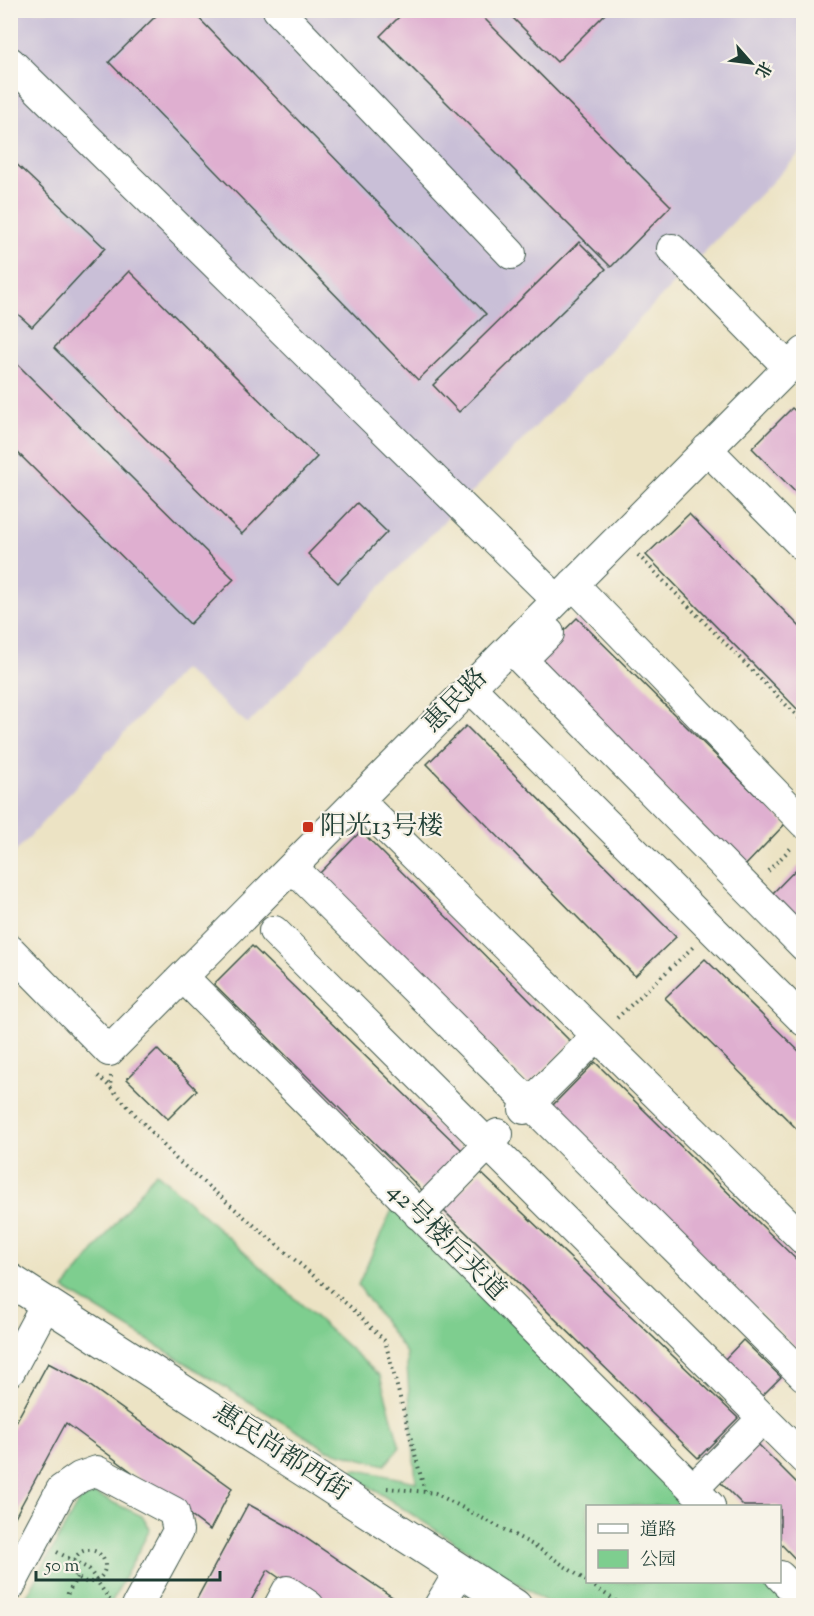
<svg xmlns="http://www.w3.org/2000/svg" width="814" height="1616" font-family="'Sorts Mill Goudy','Noto Serif SC',serif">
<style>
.industrial{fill:#c9bfd7}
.green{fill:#7ece8f;stroke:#4e8662;stroke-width:1.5}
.building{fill:#dfafd0}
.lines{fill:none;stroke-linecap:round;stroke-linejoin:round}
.minor-casing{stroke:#3e564a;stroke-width:32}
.highway-casing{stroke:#3e564a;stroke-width:35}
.path{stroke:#3e564a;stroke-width:4;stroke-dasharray:1.5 4.5;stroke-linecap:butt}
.minor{stroke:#fff;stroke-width:30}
.highway{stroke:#fff;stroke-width:33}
.poi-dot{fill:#c8321e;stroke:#f7f3e8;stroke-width:2}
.labels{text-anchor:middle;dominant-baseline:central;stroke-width:4.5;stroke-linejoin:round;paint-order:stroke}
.street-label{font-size:26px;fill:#1f3d34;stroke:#f7f3e8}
.poi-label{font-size:26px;fill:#1f3d34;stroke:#f7f3e8;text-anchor:start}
</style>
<rect width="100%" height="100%" fill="#f7f3e8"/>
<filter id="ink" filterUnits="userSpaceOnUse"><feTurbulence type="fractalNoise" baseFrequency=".0167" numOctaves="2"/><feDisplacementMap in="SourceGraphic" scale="12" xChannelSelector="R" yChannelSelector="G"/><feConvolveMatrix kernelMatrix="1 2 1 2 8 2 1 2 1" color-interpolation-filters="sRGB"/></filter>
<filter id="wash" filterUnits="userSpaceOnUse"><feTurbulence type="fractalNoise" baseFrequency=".008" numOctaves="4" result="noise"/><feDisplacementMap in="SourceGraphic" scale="24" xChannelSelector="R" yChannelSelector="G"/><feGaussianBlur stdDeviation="1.35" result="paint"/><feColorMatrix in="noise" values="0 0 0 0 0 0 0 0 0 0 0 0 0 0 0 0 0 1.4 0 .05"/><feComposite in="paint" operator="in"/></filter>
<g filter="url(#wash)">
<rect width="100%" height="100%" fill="#ece3c4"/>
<path class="industrial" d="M11,11H803V150L248,724L183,669L11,857Z"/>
<path class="green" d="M156,1172L380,1376L400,1447L385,1465L328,1450L64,1289Z
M396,1201L700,1506H588V1582H775L799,1605H551L350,1474L354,1469L416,1482L406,1353L358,1285Z
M95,1494L142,1516L150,1529L110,1605H22L80,1499Z"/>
<g id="blocks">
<path class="building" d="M162,10H191L486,314L418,380L109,62Z
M406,10H476L671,206L611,267L380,36Z
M505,10H609L557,62Z
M10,158L105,248L32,327L10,307Z
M579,242L606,269L459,412L433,385Z
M129,271L317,457L242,534L54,348Z
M12,359L234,579L190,624L10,445V361Z
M792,408L804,419V501L752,448Z
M357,503L387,532L338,583L308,554Z
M689,514L804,631V716L646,555Z
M577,618L785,824L743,868L535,659Z
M466,726L676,937L635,976L427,764Z
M361,831L571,1042L529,1084L319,874Z
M804,861V928L770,896Z
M252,946L462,1150L423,1191L214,984Z
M705,959L804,1056V1136L665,998Z
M157,1049L197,1090L168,1119L127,1079Z
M595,1062L804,1267V1355L551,1107Z
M480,1172L738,1418L698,1458L443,1210Z
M743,1340L781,1377L761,1397L723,1361Z
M48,1363L86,1383L232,1488L210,1530L66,1423L10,1526V1433Z
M755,1441L804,1490V1568L780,1543V1506H744L717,1479Z
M248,1504L291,1528L401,1603L399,1606H320L268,1570L248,1606H193Z"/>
</g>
</g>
<g filter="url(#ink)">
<use href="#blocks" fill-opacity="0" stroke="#3e564a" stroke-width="1.5"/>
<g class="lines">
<g class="minor-casing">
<path id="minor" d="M278,10L511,254
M10,62L557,600
M672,249L788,367
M707,449L804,547
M573,584L804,823
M549,633L522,660L804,946
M470,687L804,1021
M358,800L804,1240
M292,867L804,1376
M274,931L804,1459
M10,950L109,1051L804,352
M183,977L710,1506
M524,1109L597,1036
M419,1215L498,1134
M10,1371L47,1302
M693,1489L763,1418
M780,1576L804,1600
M10,1586L61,1490L80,1477L97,1471L174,1512L178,1531L137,1606
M279,1606L287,1591L309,1606
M439,1606L460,1571"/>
</g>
<g class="highway-casing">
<path id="highway" d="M10,1280L515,1606"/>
</g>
<path class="path" d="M638,555L804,723
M768,871L792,847
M617,1018L693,947
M98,1076L110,1087
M111,1076L110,1087L176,1159L355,1311L385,1341L425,1492
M387,1488L435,1493L535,1546L623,1606
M73 1566a16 16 0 1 1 32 0a16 16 0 1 1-32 0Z
M57,1552L89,1569L111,1602
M65,1606L68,1593L77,1577"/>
<use href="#minor" class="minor"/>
<use href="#highway" class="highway"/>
</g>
</g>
<rect class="poi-dot" x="302" y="821" width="12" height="12" rx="3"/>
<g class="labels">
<g class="street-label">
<text transform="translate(456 701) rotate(-45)">惠民路</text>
<text transform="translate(446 1242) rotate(45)">42号楼后夹道</text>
<text transform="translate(281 1453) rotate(33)">惠民尚都西街</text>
</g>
<g class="poi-label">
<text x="320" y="827">阳光13号楼</text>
</g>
</g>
<rect width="814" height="1616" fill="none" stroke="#f7f3e8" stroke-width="36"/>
<rect x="586" y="1505" width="195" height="78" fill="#f7f3e8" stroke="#a1aaa0" stroke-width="1.5"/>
<rect x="598" y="1524" width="30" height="9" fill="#ffffff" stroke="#a1aaa0" stroke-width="1.5"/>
<text x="640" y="1535" font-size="18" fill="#1f3d34">道路</text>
<rect x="598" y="1550" width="30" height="18" fill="#7ece8f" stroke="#a1aaa0" stroke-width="1.5"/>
<text x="640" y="1565" font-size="18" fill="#1f3d34">公园</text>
<g transform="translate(751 63) rotate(118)" stroke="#f7f3e8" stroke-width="4.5" paint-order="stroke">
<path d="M0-4.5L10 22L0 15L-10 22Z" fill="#1f3d34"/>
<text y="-9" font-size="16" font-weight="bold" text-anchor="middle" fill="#1f3d34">北</text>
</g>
<path d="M36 1571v9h184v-9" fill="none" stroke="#1f3d34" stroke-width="3"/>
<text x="45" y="1571" font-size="18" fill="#1f3d34" stroke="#f7f3e8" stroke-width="4.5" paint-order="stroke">50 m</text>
</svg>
